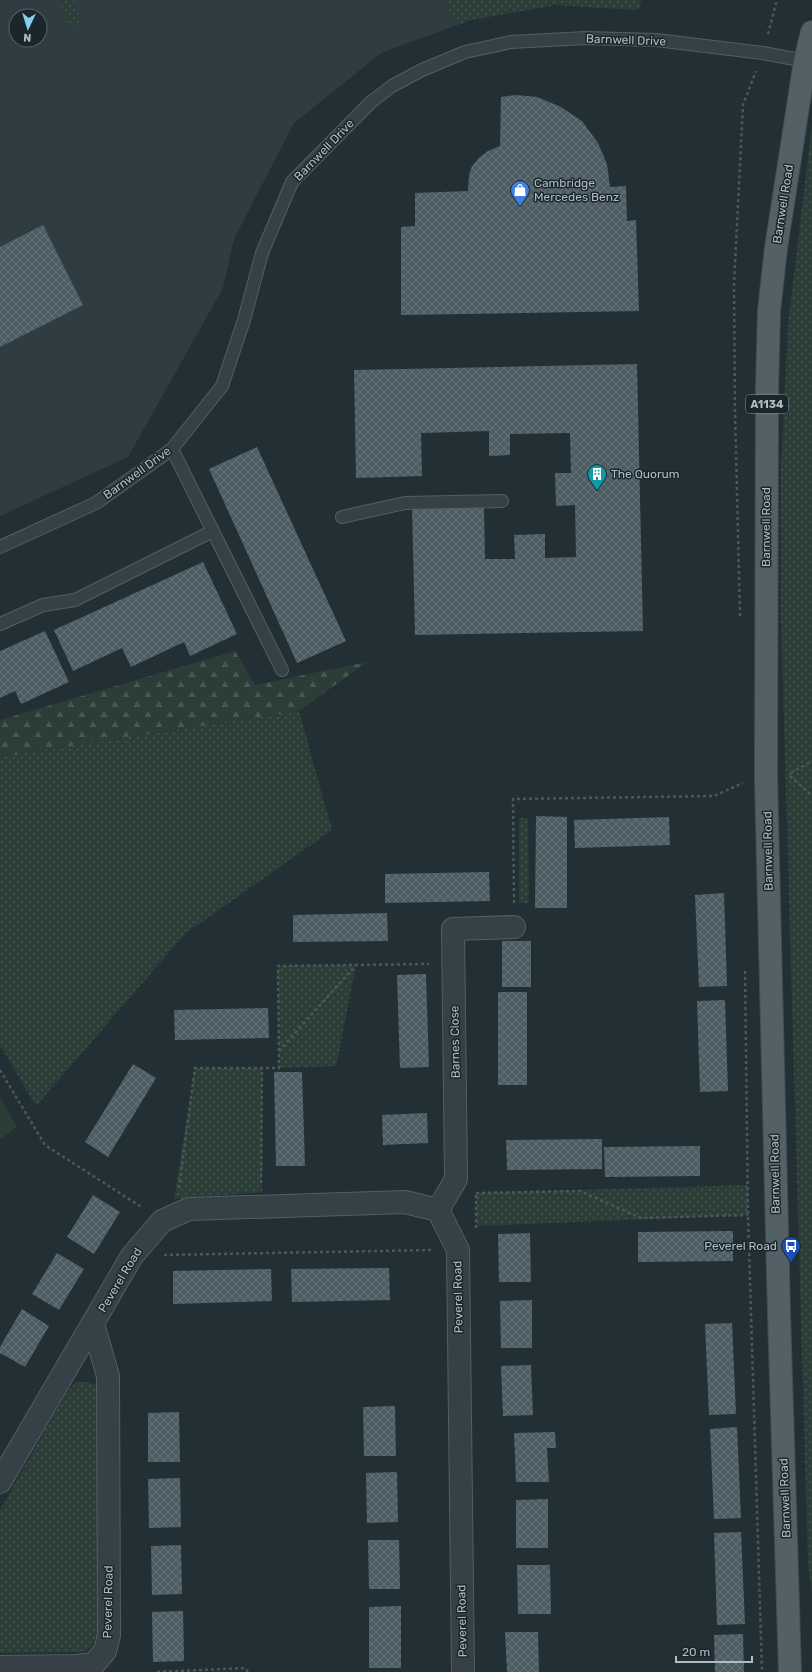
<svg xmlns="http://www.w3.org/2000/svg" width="812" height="1672" font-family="Rubik,sans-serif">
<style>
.airport{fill:#2f3d43;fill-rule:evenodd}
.grass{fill:url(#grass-dots)}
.forest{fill:url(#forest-firs)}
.garden{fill:#2a3e37}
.building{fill:url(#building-cross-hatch)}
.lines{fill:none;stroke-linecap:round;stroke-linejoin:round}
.service-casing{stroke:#525f64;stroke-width:14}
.minor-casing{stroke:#525f64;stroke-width:24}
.primary-casing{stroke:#414d53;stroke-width:24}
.path{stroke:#485a57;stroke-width:2.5;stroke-dasharray:3 3;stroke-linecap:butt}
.service{stroke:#354146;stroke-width:12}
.minor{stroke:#354146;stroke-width:22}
.primary{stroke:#536166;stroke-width:22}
.labels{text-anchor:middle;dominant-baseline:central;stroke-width:3;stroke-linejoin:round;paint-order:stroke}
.shield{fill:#1a262b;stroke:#828f95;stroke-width:1}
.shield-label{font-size:11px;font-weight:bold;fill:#afbcc3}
.street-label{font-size:12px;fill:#afbcc3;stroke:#1a262b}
.poi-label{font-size:12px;fill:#afbcc3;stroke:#1a262b;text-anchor:start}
</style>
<defs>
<pattern id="grass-dots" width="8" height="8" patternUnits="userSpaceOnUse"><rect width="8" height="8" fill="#2a3e37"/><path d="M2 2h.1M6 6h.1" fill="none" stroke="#465852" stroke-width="1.8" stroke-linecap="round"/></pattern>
<pattern id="forest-firs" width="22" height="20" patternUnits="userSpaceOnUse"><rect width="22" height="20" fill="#2a3e37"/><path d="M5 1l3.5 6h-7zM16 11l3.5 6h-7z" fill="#465852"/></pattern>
<pattern id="building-cross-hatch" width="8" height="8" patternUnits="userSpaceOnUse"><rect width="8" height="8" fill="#4d5d64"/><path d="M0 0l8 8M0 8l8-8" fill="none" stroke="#647279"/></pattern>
</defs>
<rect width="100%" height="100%" fill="#223035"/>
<path class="airport" d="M0,0H641L639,10L555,5L471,20L381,53L294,123L234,239L223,288L128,457L0,516ZM16,16H40V40H16Z"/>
<path class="grass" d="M59,0H74L80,21L72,28Z
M443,0H641L639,10L555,5L471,20L457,25Z
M812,124V1592L808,1565L781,618V469L788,325Z
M299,711L332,830L185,934L36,1106L0,1045V757Z
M519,818H528L529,903H519Z
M356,965L336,1066L279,1068L278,966Z
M195,1068H262V1192L174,1199Z
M748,1185V1215L476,1226V1193Z
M76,1382H88L95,1385L101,1394L98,1632C95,1644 93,1648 82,1652L0,1653V1510L65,1395Z"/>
<path class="forest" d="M235,651L255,685L367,662L299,711L0,757V720Z"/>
<path class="garden" d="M0,1098L17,1127L0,1139Z"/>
<path class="building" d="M516,95L537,97L561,107L582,121L598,143L607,164L610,187L626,186L627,221L636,220L639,311L401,315V227L415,226V193L468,191L469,175L472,166L480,157L488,151L500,146L501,97Z
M43,225L83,305L0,347V247Z
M637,364L643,631L415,635L412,507L484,506L485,559H515L514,535L545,534V558L576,557L575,505L556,506L555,473H571L570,433L510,434V455L489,456V431L421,433L422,476L356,478L354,370Z
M257,447L346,641L297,663L209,469Z
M203,562L237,634L190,656L184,642L131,667L122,648L73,671L54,630Z
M45,631L69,682L21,704L15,691L0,698V651Z
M536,816L567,817V908H535Z
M669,817L670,845L575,848L574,820Z
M489,872L490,901L385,903V874Z
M724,893L727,986L699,987L695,895Z
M387,913L388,941L293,942V915Z
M502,941H531V987H502Z
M426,974L429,1067L400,1068L397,975Z
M498,992H527V1085H498Z
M725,1000L728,1091L700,1092L697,1001Z
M268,1008L269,1038L175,1040L174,1010Z
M133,1064L156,1078L108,1157L85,1142Z
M274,1072H302L305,1166H276Z
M427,1113L428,1143L383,1145L382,1115Z
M602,1139V1169L507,1170L506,1140Z
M700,1146V1176L605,1177L604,1147Z
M93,1195L120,1212L94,1254L67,1237Z
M733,1231V1261L638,1262V1232Z
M530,1233L531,1282H499L498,1234Z
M57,1253L84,1269L59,1310L32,1294Z
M389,1268L390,1300L292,1302L291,1269Z
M271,1269L272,1301L173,1304V1271Z
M532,1300V1348H501L500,1301Z
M22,1309L49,1326L25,1367L0,1353V1347Z
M732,1323L736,1414L709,1415L705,1324Z
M531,1365L533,1415L503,1416L501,1366Z
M395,1406L396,1456H364L363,1407Z
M179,1412L180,1462H148V1413Z
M737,1427L741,1518L714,1519L710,1429Z
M555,1432L556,1448H547L549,1482H516L514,1433Z
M397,1472L398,1522L367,1523L366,1473Z
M180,1478L181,1527L149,1528L148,1479Z
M548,1499V1548H516V1500Z
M741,1532L745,1624L717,1625L714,1533Z
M368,1540H399L400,1589H369Z
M181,1545L182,1594L152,1595L151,1546Z
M517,1565H550L551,1614H518Z
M401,1606V1668H369V1607Z
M183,1611L184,1661L153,1662L152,1612Z
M505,1632H538L539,1672H507Z
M743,1634L744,1672H715L714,1635Z"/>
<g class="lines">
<g class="service-casing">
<path id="service" d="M172,449L282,670
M342,517L405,503L502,501
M0,547L96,503L172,449L222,386L244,320L262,253L292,182L371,102L392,86L422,70L465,52L511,42L586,38L656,40L763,53L805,61
M0,624L43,605L75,600L213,531"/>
</g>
<g class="minor-casing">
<path id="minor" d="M438,1210L456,1179L453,929L514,927
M0,1482L132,1256L162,1221L189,1209L405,1202L438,1210L458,1250L463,1672
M0,1667L77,1666L94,1664L105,1651L109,1635L108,1376L93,1324"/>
</g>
<g class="primary-casing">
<path id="primary" d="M790,1672L779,1313L766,779L767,388L769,311L776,248L805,61L812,32"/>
</g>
<path class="path" d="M768,34L777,0
M740,616L735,410L734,284L743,105L756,71
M791,773L812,761
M790,776L812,796
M514,903L513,799L714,796L743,783
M745,971L748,1215L762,1672
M279,1051L356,965
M0,1070L45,1145L143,1208
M261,1183L262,1068
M179,1188L195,1068H279L278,966L429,964
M476,1193L580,1191L641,1218L748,1215
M476,1195V1230
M164,1255L431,1250
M157,1672L245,1668L248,1672"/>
<use href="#service" class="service"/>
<use href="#minor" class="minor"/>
<use href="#primary" class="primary"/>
</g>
<defs>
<g id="shop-pin" transform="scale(1)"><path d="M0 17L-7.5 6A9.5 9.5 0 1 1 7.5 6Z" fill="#3f7fe0" stroke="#1a262b"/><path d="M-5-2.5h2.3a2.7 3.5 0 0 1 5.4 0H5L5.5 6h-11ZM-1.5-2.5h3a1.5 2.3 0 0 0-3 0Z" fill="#fff"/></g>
<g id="building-pin" transform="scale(1)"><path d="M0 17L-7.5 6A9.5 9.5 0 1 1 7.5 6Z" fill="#0f9aa8" stroke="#1a262b"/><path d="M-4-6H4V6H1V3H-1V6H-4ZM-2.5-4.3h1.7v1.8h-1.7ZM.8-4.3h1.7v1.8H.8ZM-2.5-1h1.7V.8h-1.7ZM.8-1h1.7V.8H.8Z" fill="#fff"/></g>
<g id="bus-pin" transform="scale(1)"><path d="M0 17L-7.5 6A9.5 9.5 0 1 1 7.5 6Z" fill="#1a4fb4" stroke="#1a262b"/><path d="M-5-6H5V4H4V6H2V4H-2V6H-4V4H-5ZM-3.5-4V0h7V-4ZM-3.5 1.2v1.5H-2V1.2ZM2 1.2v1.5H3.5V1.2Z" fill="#fff"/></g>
</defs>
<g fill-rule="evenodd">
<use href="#shop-pin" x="520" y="190"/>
<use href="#building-pin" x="597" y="474"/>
<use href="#bus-pin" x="791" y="1246"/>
</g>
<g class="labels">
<rect class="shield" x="746" y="395" width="42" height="18" rx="3"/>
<g class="shield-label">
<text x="767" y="404">A1134</text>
</g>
<g class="street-label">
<text transform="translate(626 40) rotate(2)">Barnwell Drive</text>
<text transform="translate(324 150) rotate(-46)">Barnwell Drive</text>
<text transform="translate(783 204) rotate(-81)">Barnwell Road</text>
<text transform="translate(137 473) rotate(-36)">Barnwell Drive</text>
<text transform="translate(766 527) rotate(-90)">Barnwell Road</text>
<text transform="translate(768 851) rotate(-91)">Barnwell Road</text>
<text transform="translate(455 1042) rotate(-91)">Barnes Close</text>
<text transform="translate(775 1174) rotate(-91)">Barnwell Road</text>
<text transform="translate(120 1280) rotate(-59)">Peverel Road</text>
<text transform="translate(458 1297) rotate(-91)">Peverel Road</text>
<text transform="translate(785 1498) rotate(-92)">Barnwell Road</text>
<text transform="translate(108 1602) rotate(-89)">Peverel Road</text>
<text transform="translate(462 1621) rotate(-91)">Peverel Road</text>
</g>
<g class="poi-label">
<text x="534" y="183">Cambridge<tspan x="534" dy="14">Mercedes Benz</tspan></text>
<text x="611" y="474">The Quorum</text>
<text x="777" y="1246" text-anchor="end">Peverel Road</text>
</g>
</g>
<g transform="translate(28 28) rotate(184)"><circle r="19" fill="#1a262b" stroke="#566268"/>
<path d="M0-3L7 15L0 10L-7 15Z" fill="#89cdee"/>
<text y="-6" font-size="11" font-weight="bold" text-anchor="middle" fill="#afbcc3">N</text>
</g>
<path d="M676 1656v6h76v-6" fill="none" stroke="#afbcc3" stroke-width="2"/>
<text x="682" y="1656" font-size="12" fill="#afbcc3" stroke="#1a262b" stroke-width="3" paint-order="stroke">20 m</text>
</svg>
